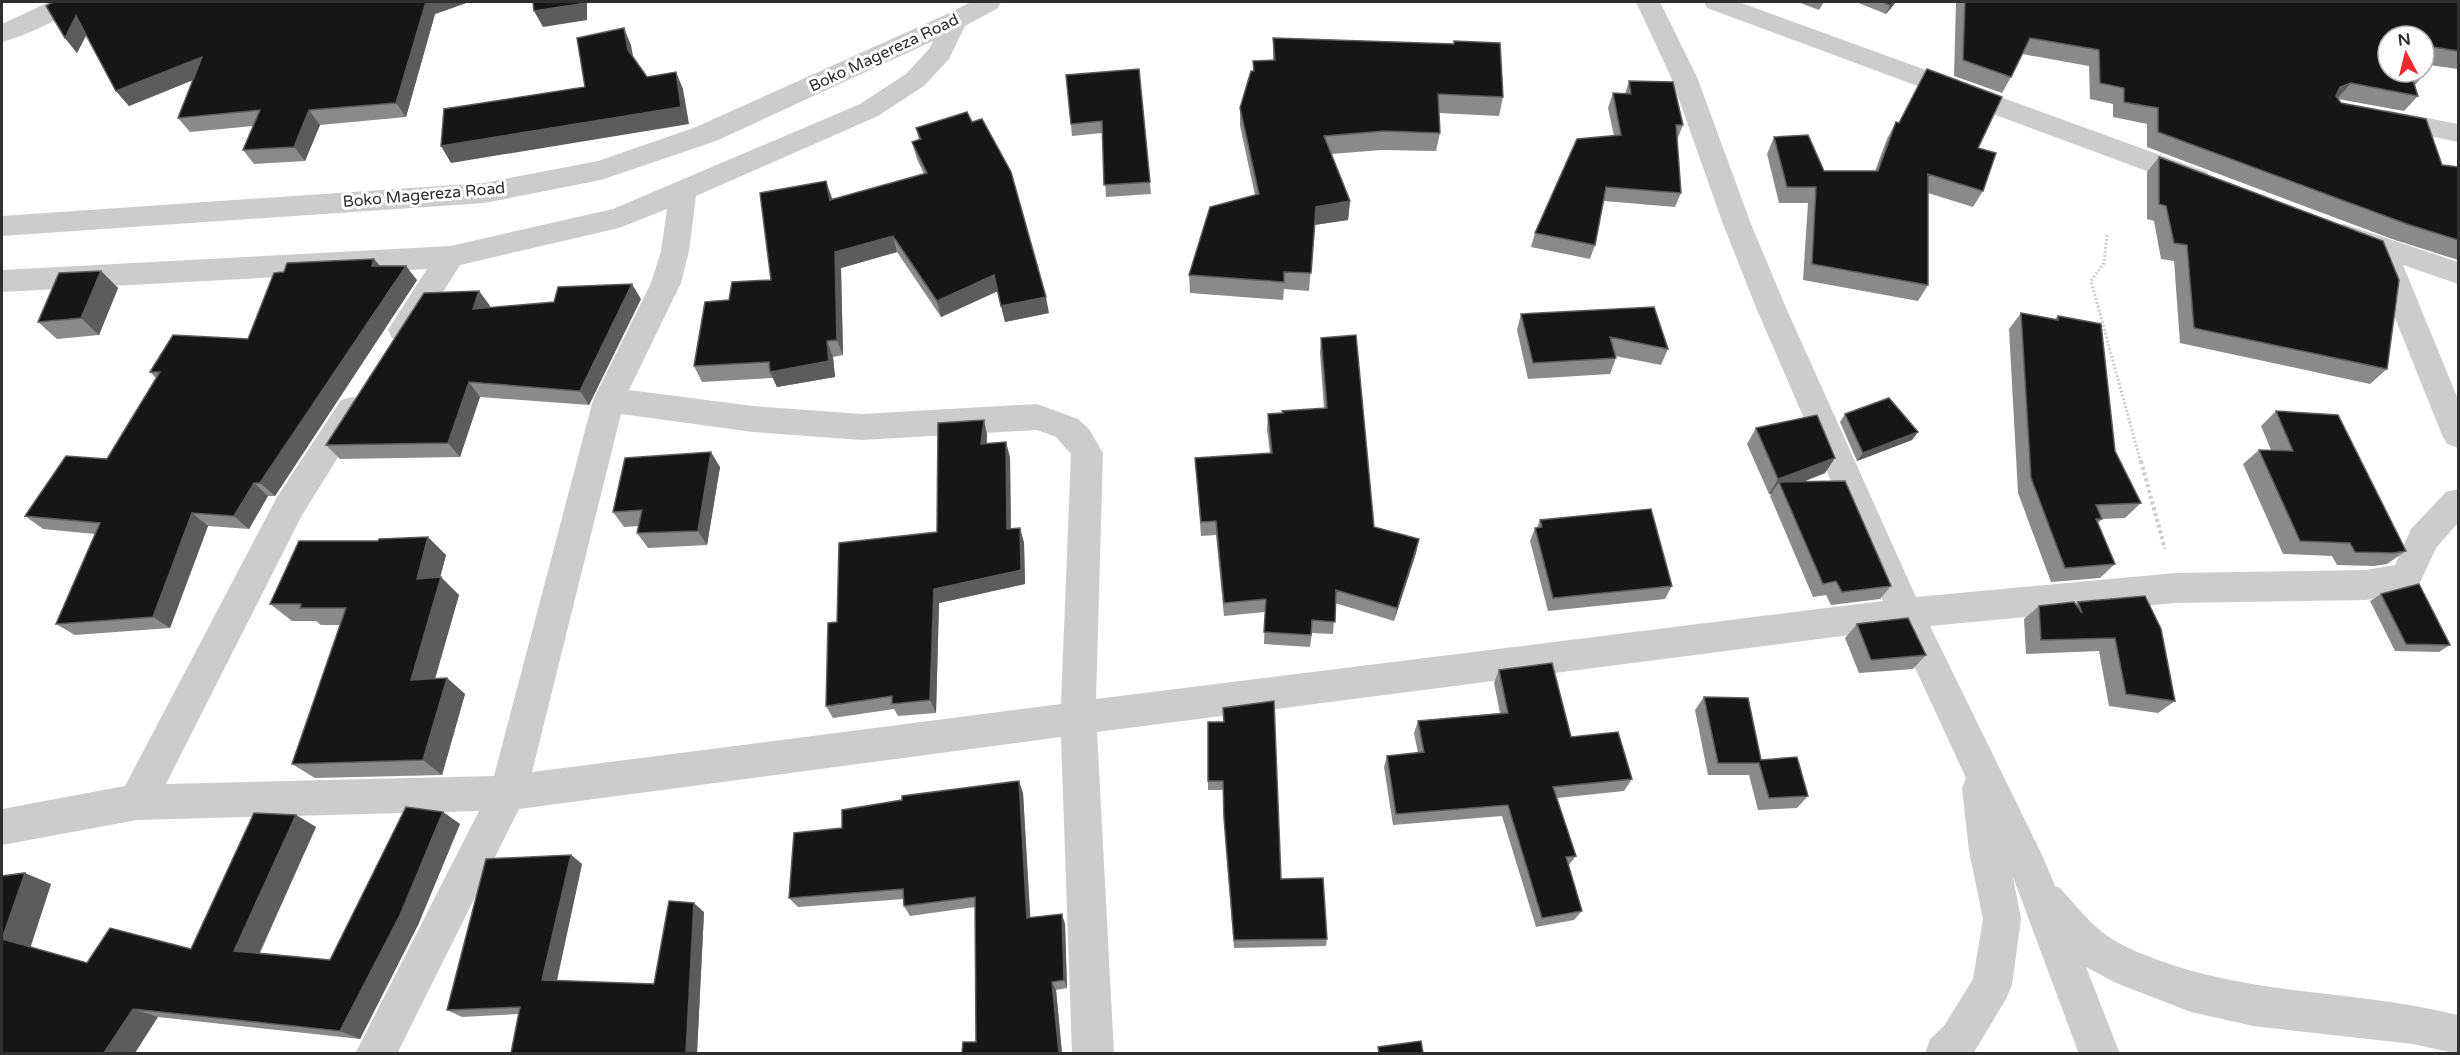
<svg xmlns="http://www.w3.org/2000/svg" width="2460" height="1055" font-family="'Varela Round',sans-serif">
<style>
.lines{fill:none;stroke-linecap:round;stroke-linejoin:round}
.path-far1{stroke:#ccc;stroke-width:3;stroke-dasharray:2 2;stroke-linecap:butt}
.path{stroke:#ccc;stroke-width:4;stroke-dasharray:3 3;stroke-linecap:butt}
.minor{fill:#ccc;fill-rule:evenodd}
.wall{fill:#8a8a8a;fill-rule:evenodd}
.shaded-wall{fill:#5c5c5c}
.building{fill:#161616;stroke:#5c5c5c;stroke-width:1.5}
.labels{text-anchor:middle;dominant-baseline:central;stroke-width:6;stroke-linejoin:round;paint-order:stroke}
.street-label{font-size:16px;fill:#2f2f2f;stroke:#fff}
</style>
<rect width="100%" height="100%" fill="#fff"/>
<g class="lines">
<path class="path-far1" d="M2107,235L2104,263L2091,281L2141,463"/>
<path class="path" d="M2141,461L2165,549"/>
<path class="minor" d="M49,2H79C70,17 19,38 2,42V24Z
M971,2H1001L998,8L965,26L949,59L924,86L878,116L696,196L689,251L681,283L629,390L753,406L862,414L1037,404L1078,419L1089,429L1103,453L1096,699L1883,601L1757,310L1723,224L1671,77L1636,2H1660L1697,77L1751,224L1787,310L1916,597L2175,573L2366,570L2395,565L2411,529L2446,492L2458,489V523L2436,548L2418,587L2366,600L2175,603L1930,626L2043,857L2055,886L2060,888C2073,902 2086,919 2101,931C2116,944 2139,953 2158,960C2255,996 2359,990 2458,1015V1054L2413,1044L2253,1026L2191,1012L2116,983L2086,967L2120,1054H2079L2013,877L2021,919L2012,985L2006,999L1973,1054H1925L1930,1039L1944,1026L1973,979L1983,919L1969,851L1962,788L1966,778L1897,629L1097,732L1114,1054H1072L1061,737L519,809L397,1054H355L479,811L137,820L2,845V809L125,786L277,497L341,400L352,397L363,400L368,409L301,517L166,784L494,776L593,400L651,283L661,251L667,209L619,228L460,265L414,338L403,342L392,338L388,330L427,269L2,292V270L450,246L613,209L860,104L906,74L929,49L933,41L716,141L601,180L484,203L2,236V216L484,183L598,161L696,127L945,15ZM621,414L753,432L862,440L1037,430L1056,437L1071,454L1061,704L532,772Z
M1704,2H1739L2207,172L2211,179L2207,186L2197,189L2187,186L1707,8Z
M2386,110L2458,124V142L2377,125L2373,119L2377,113Z
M2344,224L2458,262V284L2403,265L2458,399V448L2447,444L2442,435L2369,253L2334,241L2330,234L2334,227Z"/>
</g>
<path class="wall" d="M53,2H469L435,14L406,117L320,125L305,161L254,164L243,150L253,126L190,132L178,118L193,80L129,106L116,91L86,35L77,53L65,38Z
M1798,2H1824L1819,10Z
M1856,2H1896L1886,14Z
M1956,2H2458V69L2429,65V69L2415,85L2418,96L2404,111L2338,99L2341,103L2442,165L2458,167V260L2392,239L2147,147V124L2113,117V104L2090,99L2089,66L2022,54L2011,77L2002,93L1954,76ZM2424,36V72H2388Z
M1273,38L1454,44V41L1503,97L1499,116L1439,113L1440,133L1436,151L1382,150L1331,154L1350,201L1348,220L1314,225L1309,291L1284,289L1283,300L1190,293L1189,275L1255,195L1240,126V108L1253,71V61L1273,60Z
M1139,69L1151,194L1106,197L1102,133L1072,136L1066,75Z
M1629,81L1683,125L1677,140L1681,193L1675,207L1604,201L1595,245L1590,259L1531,247L1535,233L1614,136L1608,108L1613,93L1625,94Z
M1896,122L1978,148L1983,191L1973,207L1928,193V285L1918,301L1803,280L1808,203H1779L1767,154L1774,137L1824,171H1875L1887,139Z
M916,128L1049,313L1005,322L998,291L941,317L897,252L841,268L843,355L833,357L835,377L777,387L773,378L702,382L694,366L729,300L771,280L832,200L924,174L917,159L912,142L919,140Z
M2159,157L2387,369L2370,384L2180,343L2174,261L2161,259L2154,221L2147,219V172Z
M374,259L380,266L417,280L275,496H268L249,529L208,526L170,628L75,635L56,624L95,534L43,529L25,516L107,459L156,378L150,372L248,339L284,272Z
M101,271L118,288L99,335L57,339L38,322Z
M479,291L490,306L489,308L641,299L589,405L480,397L460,457L340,459L326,445Z
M2021,313L2055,319L2058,316L2115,451L2141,503L2125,518L2102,519L2098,523L2115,564L2100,578L2051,582L2018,493L2009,329Z
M1521,314L1668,349L1661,365L1615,356L1616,358L1610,374L1528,379L1517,330Z
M1321,338L1374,527L1419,539L1416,553L1394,621L1335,603L1333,634L1312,633L1310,647L1264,644L1265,612L1224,616L1216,535L1201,536L1195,458L1270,453L1267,429L1268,414L1282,413V411L1324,409L1320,353Z
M2276,411L2406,551L2387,564L2374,566L2337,565L2332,556L2283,554L2243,464L2259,450H2271L2261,426Z
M1845,414L1918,432L1912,440L1857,461L1840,422Z
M984,420L987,435V443L1010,457L1011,529L1020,528L1024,543L1025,584L939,603L936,713L898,716L894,709L833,718L826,706L937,532Z
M1756,428L1825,473L1803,482L1891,586L1880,599L1831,605L1826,595L1813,597L1770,496L1771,494H1769L1747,444Z
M720,467L707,545L648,548L637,533L639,526L624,527L613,512Z
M1540,520L1672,586L1665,599L1548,611L1530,541L1535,528H1537Z
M446,555L440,578L459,595L435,679L447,678L465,694L442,775L315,778L292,764L340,625H321L316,621H292L270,604Z
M2381,594L2450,645L2439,652L2395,651L2370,601Z
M2145,596L2175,701L2158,713L2109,706L2099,651L2026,654L2024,619L2039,606L2075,605L2078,602Z
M1857,624L1926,655L1913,669L1859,673L1845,638Z
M1499,670L1571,737L1632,779L1624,791L1557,798L1576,856L1568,866L1582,911L1574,920L1536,927L1502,816L1393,825L1384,767L1387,756L1418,753L1414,733L1418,721L1500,713L1494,683Z
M1704,697L1761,760L1808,796L1797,808L1758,810L1749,775H1708L1695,710Z
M1208,722L1281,879L1327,939L1326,946L1234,948L1224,826L1223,790H1208Z
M1023,793L1030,918L1065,924L1067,988L1056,990L1062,1053L976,1042L975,907L910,916L904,906V899L798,907L789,898L842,828Z
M443,812L460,824L418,925L360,1039L158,1017L2,1053V876L51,884L30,947L87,963L191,949L296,815L316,827L260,953L330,960Z
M571,855L582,864L557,981L654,984L704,912L697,1053L518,1014L462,1017L447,1010Z"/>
<path class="shaded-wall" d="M426,2H469L435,14L406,117L396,103Z
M580,2H587V20L543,27L534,11Z
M1893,2H1896L1886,14L1890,5Z
M76,16L89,30L77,53L65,38Z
M624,28L631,45L635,67L628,50Z
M202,57L213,72L129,106L116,91Z
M676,72L683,89L689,124L451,163L441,146Z
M2351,83L2337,99L2326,103L2340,87Z
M309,110L320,125L305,161L294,147Z
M826,181L832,198L835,217L830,200Z
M1350,201L1348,220L1314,225L1309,291L1316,207Z
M893,236L897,252L841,268L843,355L837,340L835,252Z
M374,259L386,273L372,266Z
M406,266L417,280L275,496L260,483Z
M101,271L118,288L99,335L81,318Z
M994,275L998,291L941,317L937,301Z
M632,284L641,299L589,405L580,391Z
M479,291L490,306L484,324L473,309Z
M1046,297L1049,313L1005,322L1001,306Z
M827,341L833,357L835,377L777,387L770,372Z
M469,382L480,397L460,457L448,443Z
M984,420L987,435L985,459L981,444Z
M1918,432L1912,440L1857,461L1863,453Z
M1006,442L1010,457L1011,543L1007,529Z
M711,452L720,467L707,545L698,531Z
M1835,458L1825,473L1782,490L1779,482L1771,494H1769L1778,479Z
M254,483L268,496L249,529L234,516Z
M192,513L208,526L170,628L153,617Z
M1020,528L1024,543L1025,584L939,603L936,713L930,700L934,589Z
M428,537L446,555L435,596L417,579Z
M1419,539L1416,553L1394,621L1397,608Z
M441,577L459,595L430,696L411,680Z
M447,678L465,694L442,775L423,760Z
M1019,781L1023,793L1031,928L1027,918Z
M443,812L460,824L418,925L360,1039L340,1031Z
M296,815L316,827L256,960L234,951Z
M571,855L582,864L555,988L542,980Z
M25,873L51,884L30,949L2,939Z
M694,903L704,912L697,1053H686Z
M1062,914L1065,924L1067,988L1064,980Z
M1052,982L1056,990L1062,1053H1059Z
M133,1009L158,1017L135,1053H104Z"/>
<path class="building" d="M53,2H426L396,103L309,110L294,147L243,150L260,110L178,118L202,57L116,91L76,16L65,38L46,6Z
M533,2H580V4L534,11Z
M1883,2H1893L1890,5Z
M1965,2H2458V51L2427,46L2429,69L2424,68V36H2388V72H2410L2418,96L2351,83L2340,87L2336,96L2341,103L2426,119L2442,165L2458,167V240L2407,224L2158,132V108L2124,102V88L2100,83L2099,50L2030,38L2011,77L1963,60Z
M624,28L628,50L647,77L676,72L681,107L441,146L444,109L585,87L577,38Z
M1273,38L1454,44V41L1500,43L1503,97L1438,94L1440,133L1384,131L1324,136L1350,201L1316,207L1311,273L1284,272V282L1189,275L1210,207L1259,194L1240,108L1251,71H1254L1253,61L1275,60Z
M1139,69L1150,182L1104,185L1102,121L1071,124L1066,75Z
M1927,69L2002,97L1978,148L1996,153L1983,191L1928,174V285L1812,264L1816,187H1787L1774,137L1808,135L1824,171H1878L1896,122L1899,123Z
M1629,81L1673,82L1683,125H1676L1681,193L1606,187L1595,245L1535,233L1577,139L1621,135L1613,93L1631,94Z
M967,112L972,122L982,119L1011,172L1046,297L1001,306L994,275L937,301L893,236L835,252L837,340L827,341L829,361L770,372L769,362L694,366L705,302L729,300L732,282L771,280L760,193L826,181L830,200L927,173L912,142L921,139L916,128Z
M2159,157L2383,241L2399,280L2387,369L2194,328L2187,245L2174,243L2166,206L2159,204Z
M374,259L372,266H406L260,483H254L234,516L192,513L153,617L56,624L100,523L25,516L66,456L107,459L160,372H150L173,335L248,339L274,273L284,272L287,263Z
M101,271L81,318L38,322L59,273Z
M632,284L580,391L469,382L448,443L326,445L424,293L479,291L473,309L554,302L558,287Z
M1654,307L1668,349L1610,337L1616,358L1533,363L1521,314Z
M2021,313L2058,320V316L2101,324L2115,451L2141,503L2096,505L2102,519H2096L2115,564L2065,568L2031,478Z
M1356,335L1374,527L1419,539L1397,608L1336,590L1335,622L1312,620L1311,635L1264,632L1266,599L1224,603L1216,521L1201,522L1195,458L1272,453L1268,414L1283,413L1282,411L1327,408L1321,338Z
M1889,398L1918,432L1863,453L1845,414Z
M2276,411L2338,415L2406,551L2393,553L2355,552L2350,543L2300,541L2259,450L2293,451Z
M1817,415L1835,458L1778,479L1756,428Z
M984,420L981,444L1006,442L1007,529L1020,528L1021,570L934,589L930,700L892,704V696L826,706L828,623L837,622L839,543L937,532L938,423Z
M711,452L698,531L637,533L642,510L613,512L625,458Z
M1845,481L1891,586L1842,592L1836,581L1823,584L1779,482Z
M1651,509L1672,586L1553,598L1535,528L1542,527L1540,520Z
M428,537L417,579L441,577L411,680L447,678L423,760L292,764L346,608H300L301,604H270L299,541H378L379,539Z
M2419,584L2450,645L2406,644L2381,594Z
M2145,596L2161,629L2175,701L2126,694L2115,638L2041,640L2039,606L2074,602L2082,613L2078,602Z
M1908,618L1926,655L1871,660L1857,624Z
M1552,663L1571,737L1618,732L1632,779L1553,787L1576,856L1566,857L1582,911L1542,918L1508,805L1396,814L1387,756L1424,752L1418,721L1508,713L1499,670Z
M1704,697L1748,698L1761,760L1797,757L1808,796L1769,798L1759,763H1718Z
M1274,701L1281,879L1323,878L1327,939L1234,940L1224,817L1223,781H1208V722H1224L1223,708Z
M1019,781L1027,918L1062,914L1064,980L1052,982L1059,1053H962L963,1042H976L975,897L904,906L903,889L789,898L794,833L842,828V810L902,800V796Z
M406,807L443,812L400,915L340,1031L133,1009L104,1053H2V876L25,873L2,939L87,963L110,928L191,949L254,813L296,815L234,951L330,960Z
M571,855L542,980L654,984L669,901L694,903L686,1053H511L520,1007L447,1010L486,859Z
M1421,1041L1423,1053H1379L1378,1047Z"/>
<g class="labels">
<g class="street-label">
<text transform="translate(884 53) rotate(-25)">Boko Magereza Road</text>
<text transform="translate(424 195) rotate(-5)">Boko Magereza Road</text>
</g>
</g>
<rect width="2460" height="1055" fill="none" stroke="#2f2f2f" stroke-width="6"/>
<g transform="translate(2406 54) rotate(353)"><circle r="28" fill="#ffffff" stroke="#acacac" stroke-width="1.5"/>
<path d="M0-4.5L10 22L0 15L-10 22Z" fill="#ec2b30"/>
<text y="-9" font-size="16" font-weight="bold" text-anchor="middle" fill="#2f2f2f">N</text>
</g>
</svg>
